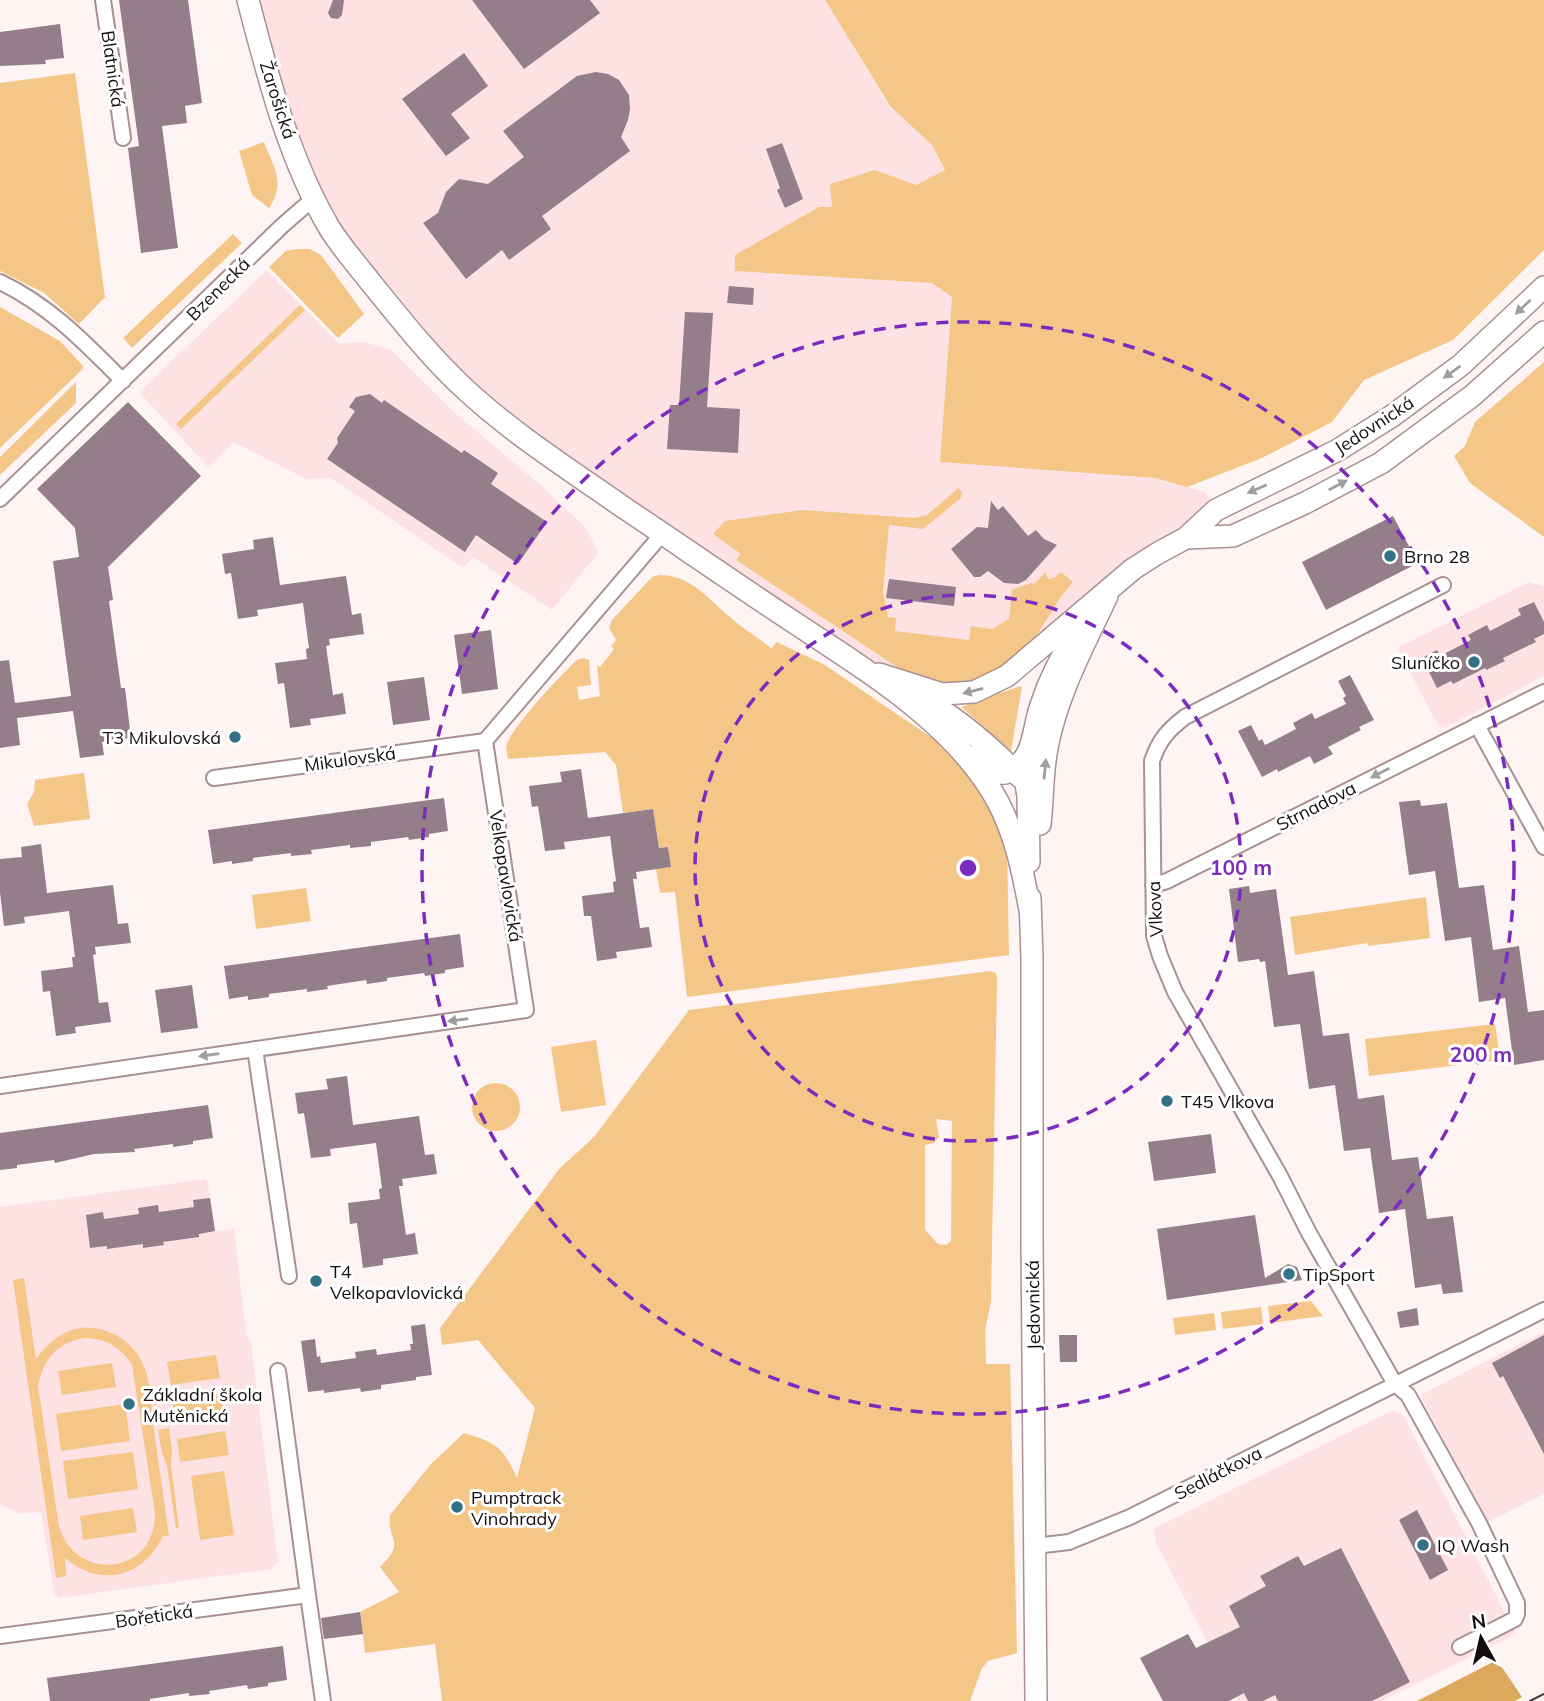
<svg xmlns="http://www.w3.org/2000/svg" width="1544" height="1701" font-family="Mulish,sans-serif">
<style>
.built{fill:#fee1e3}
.green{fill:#f4c788;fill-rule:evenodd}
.forest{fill:#dca85c}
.building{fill:#937e89}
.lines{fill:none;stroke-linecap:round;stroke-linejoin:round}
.minor-casing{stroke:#a99192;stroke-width:18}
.secondary-casing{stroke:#a99192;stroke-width:24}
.minor{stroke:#fff;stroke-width:14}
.secondary{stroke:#fff;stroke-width:21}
.tram{stroke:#3d3434;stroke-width:2}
.oneway{fill:#a19e9e}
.ring{fill:none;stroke:#7b2cbf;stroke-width:3.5;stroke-dasharray:12 9}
.poi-dot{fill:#337187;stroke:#fff;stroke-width:2.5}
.labels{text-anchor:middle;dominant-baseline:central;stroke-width:6;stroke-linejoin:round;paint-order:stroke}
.street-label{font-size:18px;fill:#150d0d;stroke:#fff}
.poi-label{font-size:18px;fill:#150d0d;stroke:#fff;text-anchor:start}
.centre{fill:#7b2cbf;stroke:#fff;stroke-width:3.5}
.ring-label{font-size:21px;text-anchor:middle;font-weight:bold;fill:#7b2cbf;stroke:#fff;stroke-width:6;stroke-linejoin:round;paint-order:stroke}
</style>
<rect width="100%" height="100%" fill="#fef4f4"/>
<path class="built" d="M248,0H825L891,107L932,145L945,171L916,185L875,170L830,184L832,207L736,271L932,283L952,297L940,462L1155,478L1205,492L1216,510L1007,677L867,671L508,425L330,229Z
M267,270L339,344L364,342L391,350L455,413L544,488L587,529L598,553L552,610L473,557L463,568L331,478L306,479L234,442L208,467L139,392Z
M1529,582L1544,586V676L1445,728L1439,727L1397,648Z
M207,1179L215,1231L234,1229L246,1333L251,1343L278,1562L271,1569L59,1598L54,1593L41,1512L19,1514L0,1504V1207Z
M1544,1332V1494L1488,1522L1420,1395Z
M1394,1410L1403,1415L1516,1634L1381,1701H1238L1156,1543L1154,1528Z"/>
<path class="green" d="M825,0H1544V250L1453,340L1364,380L1332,422L1262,458L1187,487L1155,478L940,462L952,297L932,283L735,271V255L819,207H832L830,184L875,170L916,185L945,170L932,145L891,107Z
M75,73L105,297L79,324L44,293L0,271V83Z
M264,142C274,168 286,183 269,208L252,195L239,151Z
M233,234L242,243L132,348L123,338Z
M296,249H310L321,255L364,314L338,338L269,267L286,251Z
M300,305L305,310L181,429L176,424Z
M0,307L60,341L83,366V369L0,448Z
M1544,362V537L1470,483L1454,456L1465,446L1475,422Z
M76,382V403L0,475V457Z
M958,488L962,492L961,498L923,529L889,525L883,591L888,617L896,618L895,631L969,640L971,626L992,629L1009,619L1012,590L1031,583L1034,584L1046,572L1048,579L1054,578L1061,572L1073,582L1060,598L1032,643L991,677L953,687L903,671L736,560L741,554L713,534L725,521L803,510L915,518L927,515Z
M659,575C692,575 709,600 732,619C744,629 758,638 771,648L777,642L825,665L935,740L968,772L992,803L1007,843L1009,955L687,997L675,892L660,893L656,869L671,867L668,847L659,848L653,809L623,813L616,765L605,752L508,759C508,758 506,749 506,748C508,730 562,674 577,660L583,658L589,660L591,685L577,687L579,700L600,696L597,665L600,667L614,649L611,646L616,640L609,628L612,620L652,577Z
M1020,686L1022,687L1011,751L961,707Z
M84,773L90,819L34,826L27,804L34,792L35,780Z
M306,888L311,921L256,929L252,895Z
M1426,897L1430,938L1368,946L1367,943L1295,955L1290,917Z
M990,971L996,973L997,980L991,1301L985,1331L986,1364H1010L1017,1653L988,1661L982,1668L970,1701H442L435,1644L365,1653L360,1612L399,1592L380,1567C408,1539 386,1542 390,1515L431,1464L464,1433C497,1443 503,1447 517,1478L535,1408L478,1340L442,1345L440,1328L560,1168L594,1137L689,1010ZM936,1119L952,1121L951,1241L946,1245L938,1244L925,1230V1145L934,1143L939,1137Z
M1495,1024L1500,1060L1369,1076L1365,1039Z
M596,1040L606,1105L561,1112L551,1047Z
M472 1107a24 24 0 1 1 48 0a24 24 0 1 1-48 0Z
M24,1278L36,1359C49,1341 69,1324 94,1328C115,1331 131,1342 141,1360C151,1379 151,1403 153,1423C158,1461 164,1498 169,1536H163C143,1578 100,1588 65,1558L66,1576L56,1578L13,1280ZM85,1338C106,1339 121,1347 132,1365L155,1513C156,1574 78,1584 59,1527L38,1386C43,1360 57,1342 85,1338Z
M1311,1301L1323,1316L1270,1323L1268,1306Z
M1261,1307L1263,1324L1223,1329L1221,1312Z
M1214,1313L1216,1330L1175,1335L1173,1318Z
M216,1355L220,1378L171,1385L167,1362Z
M112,1363L116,1387L62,1395L58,1371Z
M220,1394L224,1417L175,1424L172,1401Z
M125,1404L130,1441L61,1451L56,1414Z
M169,1428L172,1451L171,1465L179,1528H176L167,1466L162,1453L158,1430Z
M225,1431L229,1455L180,1462L177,1439Z
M133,1452L138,1489L68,1499L63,1461Z
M224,1471L234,1535L200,1540L191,1476Z
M133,1508L137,1532L83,1540L80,1516Z"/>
<path class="forest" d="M1497,1660L1522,1697L1515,1701H1417Z"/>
<path class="building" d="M119,0H188L202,103L185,106L187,123L162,126L178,248L141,253L128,148L139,146Z
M333,0H344L342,15L338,19L331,18L328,13Z
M472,0H590L600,13L524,69Z
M60,24L64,58L45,60L46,64L0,66V32Z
M464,53L488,86L451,114L470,138L446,156L402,99Z
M596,72L608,74L619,80L629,95L630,109L628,120L621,137L630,151L542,216L551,229L509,260L502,250L466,279L423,223L438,213L446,192L459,179L488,184L524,157L503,131L577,76Z
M782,143L803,199L785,208L777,190L780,188L766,149Z
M729,286L754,288L753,305L727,303Z
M685,312L713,313L707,407L740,409L738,453L667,449L670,405H679Z
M370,394L382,403L384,400L462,453L464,450L498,473L491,484L547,522L518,564L476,535L465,552L327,459L338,443L337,438L355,411L349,407L356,397Z
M128,402L201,476L108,567L113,600L109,601L121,688H125L131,738L102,742L104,755L80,758L73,711L17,718L20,745L0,748V661L9,660L15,703L71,696L53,561L79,557L75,528L37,489Z
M991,501L998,510L1003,506L1028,536L1036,530L1044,539L1057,545L1026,580L1018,584L1004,583L988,571L980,577H974L951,549L977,527L988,528Z
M1393,516L1418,563L1326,610L1302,562Z
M273,537L280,585L346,576L352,615L361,613L364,634L329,639L330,645L326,646L333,695L343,693L346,714L310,719L311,725L290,728L284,683L278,684L275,663L307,659L306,649L309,648L303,603L257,610L258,616L238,619L231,573L225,574L222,554L254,549L253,540Z
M889,579L956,587L954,606L886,598Z
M1534,602L1544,622V634L1534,639L1536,642L1503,658L1505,661L1486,670L1485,668L1453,684L1451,681L1437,688L1422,658L1437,650L1440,656L1471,640L1468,635L1487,625L1490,631L1521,615L1518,609Z
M491,630L498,689L462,694L454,635Z
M1350,675L1374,720L1359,727L1361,730L1328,747L1333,754L1314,764L1310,756L1278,772L1277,769L1262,777L1238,731L1251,725L1259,741L1262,739L1265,745L1296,729L1293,723L1312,713L1315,719L1346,704L1343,698L1346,696L1338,681Z
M424,677L430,720L393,725L387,682Z
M581,769L588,818L653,809L659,848L668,847L671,867L636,872L637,879H633L640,928L649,927L652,947L616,952L617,958L597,961L591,916H584L582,896L614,892L613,882L616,881L610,836L564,842L565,849L545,851L538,806L532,807L529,786L562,782L560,772Z
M444,798L448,831L429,834V837L409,840L408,837L371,842V846L350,848V845L311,850L312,854L291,856V853L253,858V861L232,864V861L213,864L208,830Z
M1420,800L1421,806L1447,803L1459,888L1484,885L1493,950L1519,946L1528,1012L1544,1010V1060L1514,1065L1505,998L1479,1002L1471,937L1445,941L1435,871L1409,875L1399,802Z
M41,844L47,893L113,885L118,924L128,923L131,943L95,947L96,954L93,955L99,1003L108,1002L111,1022L75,1027L76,1033L56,1036L50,991L43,992L41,971L73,967L72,957H75L69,911L24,917L25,923L4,926L0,892V859L22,857L21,847Z
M1249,886L1250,893L1276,889L1288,975L1314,971L1323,1036L1349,1033L1358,1099L1384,1095L1392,1160L1418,1157L1427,1219L1453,1216L1463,1292L1443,1294L1441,1284L1415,1288L1405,1209L1379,1213L1370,1148L1344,1151L1335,1085L1309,1089L1300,1024L1274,1027L1265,961L1260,962L1259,959L1238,962L1229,889Z
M460,934L464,967L445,970V973L425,976L424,973L387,978V981L367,984L366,980L327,986L328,989L307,992V989L269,994V997L248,1000V996L229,999L224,966Z
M192,985L198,1028L161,1033L155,990Z
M347,1076L353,1125L419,1116L425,1155L434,1154L437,1174L402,1179L403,1186H399L406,1235L415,1233L418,1254L383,1259V1265L363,1268L357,1223L350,1224L348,1203L380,1199L379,1189L382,1188L376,1143L330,1149L331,1156L311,1158L304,1113L298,1114L295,1093L328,1089L326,1079Z
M208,1105L213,1138L193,1141V1144L173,1147V1144L134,1149L135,1152L94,1154L55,1163L54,1160L17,1165V1168L0,1170V1133Z
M1211,1134L1216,1173L1154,1181L1148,1142Z
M210,1198L215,1231L199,1234V1237L163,1242L164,1245L143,1248V1244L107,1249V1246L90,1248L86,1215L103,1212L104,1219L139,1214L138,1208L158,1205L159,1212L194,1207L193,1200Z
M1255,1215L1265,1278L1288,1264L1297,1267L1302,1280L1167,1300L1157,1229Z
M1417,1308L1419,1325L1400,1328L1397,1312Z
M425,1324L432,1375L416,1377V1380L381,1385V1389L361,1392L360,1388L324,1393V1390L308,1392L301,1341L315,1339L317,1357L320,1356L321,1363L356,1358L355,1352L376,1349L377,1355L411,1350L410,1344H413L411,1326Z
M1059,1335H1077V1362H1060Z
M1544,1335V1454L1503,1376L1500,1378L1492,1363Z
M1417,1510L1448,1570L1430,1580L1399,1520Z
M1341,1548L1410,1682L1372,1701H1278L1275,1695L1263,1701H1248L1244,1693L1229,1701H1163L1140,1658L1188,1634L1196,1648L1240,1627L1229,1606L1266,1586L1260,1576L1298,1556L1304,1566Z
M360,1612L363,1634L324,1639L321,1618Z
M283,1646L287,1680L268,1683V1686L248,1689L247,1685L209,1691L210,1694L189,1696V1693L150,1699V1701H50L47,1678Z"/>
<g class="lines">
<g class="minor-casing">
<path id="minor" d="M103,0L123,138
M0,282C49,305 85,343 123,381
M0,499L283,225L314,198
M1443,585L1185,717C1168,730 1159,740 1152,761L1154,936L1160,956L1175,992L1280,1176L1309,1233L1395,1384L1408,1395L1479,1523L1517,1603V1614L1515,1619L1460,1647
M1477,725L1544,847
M214,778L485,741
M1153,885L1167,881L1544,692
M255,1049L289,1276
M0,1086L526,1010L485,741L663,533
M278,1371L308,1595
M1035,1546L1069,1542L1130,1517L1544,1310
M0,1636L308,1595L323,1701"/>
</g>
<g class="secondary-casing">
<path id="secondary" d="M248,0C268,77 289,160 330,229C342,248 358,266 372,284C402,321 432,359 467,391C515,435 570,470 623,507C678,544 733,582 789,619C862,668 955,722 998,802C1016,836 1023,873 1030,910
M1186,538L1233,536L1305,503L1381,463L1472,396L1544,332
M879,674L942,694L974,692L1007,676L1133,569L1158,553L1186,538L1216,510L1338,450L1392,416L1461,365L1544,287
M917,696C956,716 989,745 1020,777
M1027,754L1025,778L1028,796L1029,862
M971,757C981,764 992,775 1005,773C1013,771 1022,762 1026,756C1034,743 1035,723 1040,708C1050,677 1063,652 1081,625
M1040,824C1043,799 1042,773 1047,748C1057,694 1084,645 1107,596
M1030,898L1032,959V1240L1036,1701"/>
</g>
<use href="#minor" class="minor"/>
<use href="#secondary" class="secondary"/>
<path class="tram" d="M1530,1701L1544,1694"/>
</g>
<defs><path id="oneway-solid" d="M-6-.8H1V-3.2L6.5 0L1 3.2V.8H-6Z" transform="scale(1.75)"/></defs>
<g class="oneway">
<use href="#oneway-solid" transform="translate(1523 307) rotate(137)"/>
<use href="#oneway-solid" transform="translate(1452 372) rotate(144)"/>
<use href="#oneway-solid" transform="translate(1338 485) rotate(-28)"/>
<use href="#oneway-solid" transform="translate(1257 489) rotate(157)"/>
<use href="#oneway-solid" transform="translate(973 691) rotate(166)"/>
<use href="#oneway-solid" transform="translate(1045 769) rotate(-85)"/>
<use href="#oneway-solid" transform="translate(1380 773) rotate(153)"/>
<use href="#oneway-solid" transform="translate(458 1020) rotate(172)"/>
<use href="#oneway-solid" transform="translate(209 1055) rotate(172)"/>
</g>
<g class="ring">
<circle cx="968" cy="868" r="273"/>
<circle cx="968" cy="868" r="546"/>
</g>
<g class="poi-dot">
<circle cx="1390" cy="556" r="7"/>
<circle cx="1474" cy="662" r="7"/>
<circle cx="235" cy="737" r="7"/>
<circle cx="1167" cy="1101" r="7"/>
<circle cx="1289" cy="1274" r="7"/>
<circle cx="316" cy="1281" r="7"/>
<circle cx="129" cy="1404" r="7"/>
<circle cx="457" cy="1507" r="7"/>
<circle cx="1423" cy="1545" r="7"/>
</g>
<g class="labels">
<g class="street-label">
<text transform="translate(113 69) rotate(82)">Blatnická</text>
<text transform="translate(278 100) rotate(72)">Žarošická</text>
<text transform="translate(218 289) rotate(-45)">Bzenecká</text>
<text transform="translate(1374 425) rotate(-33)">Jedovnická</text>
<text transform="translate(350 759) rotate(-8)">Mikulovská</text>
<text transform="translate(1316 806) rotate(-27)">Strnadova</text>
<text transform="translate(506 876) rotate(81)">Velkopavlovická</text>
<text transform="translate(1155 909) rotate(-93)">Vlkova</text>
<text transform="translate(1033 1305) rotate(-91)">Jedovnická</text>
<text transform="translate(1218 1473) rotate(-27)">Sedláčkova</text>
<text transform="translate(154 1616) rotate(-8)">Bořetická</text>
</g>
<g class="poi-label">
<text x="1404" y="556">Brno 28</text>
<text x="1460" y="662" text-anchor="end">Sluníčko</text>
<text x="221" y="737" text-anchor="end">T3 Mikulovská</text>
<text x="1181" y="1101">T45 Vlkova</text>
<text x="330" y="1271">T4<tspan x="330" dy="21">Velkopavlovická</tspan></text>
<text x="1303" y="1274">TipSport</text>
<text x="143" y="1394">Základní škola<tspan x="143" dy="21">Mutěnická</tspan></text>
<text x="471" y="1497">Pumptrack<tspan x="471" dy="21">Vinohrady</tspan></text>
<text x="1437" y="1545">IQ Wash</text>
</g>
</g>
<circle cx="968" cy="868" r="10" class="centre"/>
<g class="ring-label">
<text x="1241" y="875">100 m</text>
<text x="1481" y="1062">200 m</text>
</g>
<g transform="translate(1481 1638) rotate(352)" stroke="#ffffff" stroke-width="5" paint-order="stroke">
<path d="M0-5L12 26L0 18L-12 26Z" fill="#150d0d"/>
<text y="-10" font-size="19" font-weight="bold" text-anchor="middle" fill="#150d0d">N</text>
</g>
</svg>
